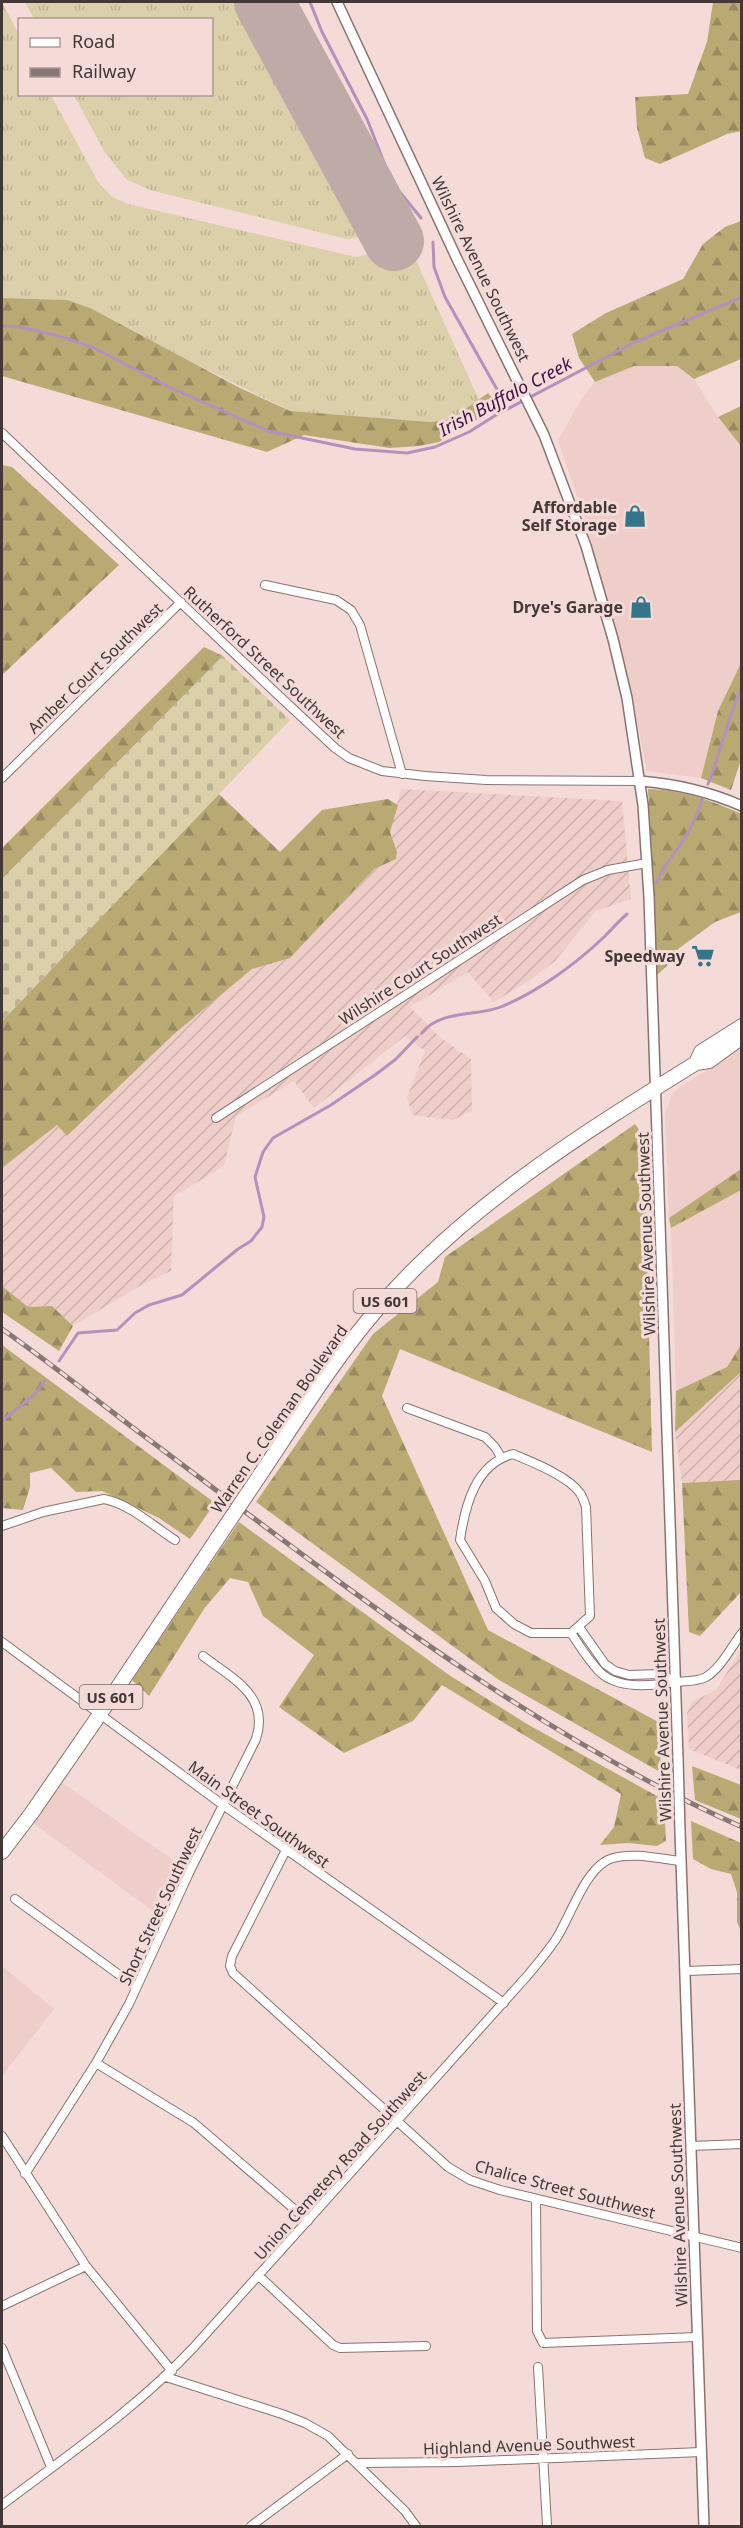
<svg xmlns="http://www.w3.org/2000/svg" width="743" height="2528" font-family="'Noto Sans',sans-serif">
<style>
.built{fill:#efcdc9}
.industrial{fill:url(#industrial-furrows)}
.grass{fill:url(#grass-tufts)}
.forest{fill:url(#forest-firs)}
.cemetery{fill:url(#cemetery-stones)}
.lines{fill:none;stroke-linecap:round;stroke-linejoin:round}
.stream{stroke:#b490bc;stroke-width:3}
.runway{stroke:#beaaa6;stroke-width:60}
.minor-casing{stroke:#897370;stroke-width:10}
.tertiary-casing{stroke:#897370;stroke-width:12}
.trunk-casing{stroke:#897370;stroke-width:16}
.minor{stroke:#fff;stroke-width:8}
.tertiary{stroke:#fff;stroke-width:9}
.trunk{stroke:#fff;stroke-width:14}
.rail-casing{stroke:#877875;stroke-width:5}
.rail{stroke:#f4dbd7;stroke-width:3;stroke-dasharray:9;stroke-linecap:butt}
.tertiary-bridge-casing{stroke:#897370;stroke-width:12;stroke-linecap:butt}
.trunk-bridge-casing{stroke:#897370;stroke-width:16;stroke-linecap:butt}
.tertiary-bridge{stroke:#fff;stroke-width:9}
.trunk-bridge{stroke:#fff;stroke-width:14}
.labels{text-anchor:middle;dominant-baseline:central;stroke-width:6;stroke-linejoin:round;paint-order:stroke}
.shield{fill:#f4dbd7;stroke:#776967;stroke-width:1.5}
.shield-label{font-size:15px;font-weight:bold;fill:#423837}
.street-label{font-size:16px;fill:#423837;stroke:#f4dbd7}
.poi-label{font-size:16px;font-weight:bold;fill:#423837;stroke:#f4dbd7;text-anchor:end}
.water-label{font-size:18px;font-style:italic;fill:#3e1147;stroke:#f4dbd7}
</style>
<defs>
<pattern id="industrial-furrows" width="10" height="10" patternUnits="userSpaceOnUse" patternTransform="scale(1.5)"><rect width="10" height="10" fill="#efcdc9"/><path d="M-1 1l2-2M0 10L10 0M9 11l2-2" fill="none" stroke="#ceb1ad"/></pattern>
<pattern id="grass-tufts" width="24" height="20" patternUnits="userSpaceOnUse" patternTransform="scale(1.5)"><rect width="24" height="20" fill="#dbd0aa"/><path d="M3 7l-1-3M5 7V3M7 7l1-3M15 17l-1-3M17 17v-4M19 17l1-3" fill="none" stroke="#bdb393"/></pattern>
<pattern id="forest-firs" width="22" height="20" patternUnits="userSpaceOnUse" patternTransform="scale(1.5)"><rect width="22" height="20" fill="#b9aa74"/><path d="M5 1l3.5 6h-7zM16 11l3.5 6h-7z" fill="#988b60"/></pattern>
<pattern id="cemetery-stones" width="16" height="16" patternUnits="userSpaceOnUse" patternTransform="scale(1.5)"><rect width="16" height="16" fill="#dbd0aa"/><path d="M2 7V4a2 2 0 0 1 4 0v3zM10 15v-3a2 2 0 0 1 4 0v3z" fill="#bdb393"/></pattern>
</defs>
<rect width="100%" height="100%" fill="#f4dbd7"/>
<path class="built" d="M633,366H677L694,379L718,417L741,446V663L718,711L701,778L647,771L628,675L586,523L558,440L582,398L595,382Z
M741,1047V1169L669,1218L665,1113L673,1092Z
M741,1190V1345L727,1367L676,1391L671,1228Z
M62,1783L185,1868L161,1917L33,1823Z
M2,1966L54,2009L2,2076Z"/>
<path class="industrial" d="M401,789L622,801L631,899L596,911L555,961L530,980L494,1002L468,972L410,1007L441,1038L471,1059L472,1111L453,1120L412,1115L407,1097L425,1051L405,1036L314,1108L294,1081L236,1116L224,1166L174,1196L171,1271L138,1287L73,1326L52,1306L28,1307L2,1286V1168L57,1125L68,1136L173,1035L252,969L290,958L374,868L396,859L397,852L390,832Z
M741,1372V1480L682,1483L675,1432Z
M741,1650V1770L689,1749L687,1713L692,1702L716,1690Z"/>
<path class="grass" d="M2,2L19,35L20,94L51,95L98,182L112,197L128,204L356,257L409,245L479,400L451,419L431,422L290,411L67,300L2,298Z
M25,2H246L376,234L347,239L150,190L126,179L104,151L74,95L212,94V20L34,19Z"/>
<path class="forest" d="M713,2H741V131L727,134L660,164L645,158L637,128L635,97L688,94L707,42Z
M741,221V359L694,379L677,366H634L595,382L579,358L572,334L606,313L683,279L703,244L725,227Z
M2,298L67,300L90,308L240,388L290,411L431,422L451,419L488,393L500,406L439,442L419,446L390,448L304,435L267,452L2,376Z
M741,406V446L718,417Z
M2,465L12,467L119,565L2,675Z
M204,647L223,656L2,879V848Z
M741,663V760L731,790L701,778L718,711Z
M648,789C687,791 706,799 742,814L741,912L715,922L678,949L671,962L657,975Z
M219,794L280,852L322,810L388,799L398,805L390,832L397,852L396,859L374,869L290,958L252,969L173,1035L67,1136L57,1125L2,1168V1021Z
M635,1124L644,1137L652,1452L400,1349L382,1396L488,1630L662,1724L660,1772L499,1680L256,1502L373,1334L438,1282L445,1257Z
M741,1169V1190L671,1228L669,1218Z
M2,1286L28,1307L52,1306L73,1326L59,1351L2,1312Z
M2,1345L215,1503L190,1539L159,1518L102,1491L76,1492L51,1468L30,1473V1487L23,1510L2,1508Z
M741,1345V1372L675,1432L676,1391L727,1367Z
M741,1480V1592L700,1636L689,1632L682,1483Z
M239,1522L449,1675L527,1724L664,1800L666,1841L657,1846L628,1843L600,1845L614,1827L621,1794L442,1685L413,1721L344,1753L279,1707L314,1655L263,1616L248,1582L230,1578L204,1609L149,1696L132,1680Z
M692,1766L741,1785V1819L695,1800Z
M691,1821L741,1843V1931L737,1922V1892L731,1874L711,1869L693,1859Z"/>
<path class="cemetery" d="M223,656L290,720L2,1021V879Z"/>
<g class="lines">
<path class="stream" d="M310,2L322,32L367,119L385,165L399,191L421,218
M433,242L434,267L445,297L508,409
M2,326L20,327L63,337L94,348L169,387L268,431L355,449L407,453L435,447L469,432L496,415L635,342L742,297
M708,784C721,752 727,719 742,687
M656,883C660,878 661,871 665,866C680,846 696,823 702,799
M422,1033C440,1009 479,1017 503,1006C539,991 577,963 605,936C612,929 619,921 627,914
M59,1361L78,1333L117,1330L135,1313L149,1305L182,1295L238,1249L251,1241L262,1227L264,1217L255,1177L263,1152L273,1138L331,1105L375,1075L396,1059L417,1037
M2,1421L34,1395L45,1381"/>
<path class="runway" d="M264,2L394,241"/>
<g class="minor-casing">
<path id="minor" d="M2,433L276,693L335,748L349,758L382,771L425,776L486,780L640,781
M265,585L336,600L351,610L360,625L402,774
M2,778L181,602
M216,1118L583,880L608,870L647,863
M407,1408L485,1437L495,1447L501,1457
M513,1454C532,1462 568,1476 580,1493C583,1497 584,1502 586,1507L590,1616L571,1633H531L514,1624L496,1608L485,1581L460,1540C465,1506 475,1464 513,1454Z
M2,1526L43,1512L104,1499C130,1504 153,1526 175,1540
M579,1627L605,1664L615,1671L629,1675L661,1674L675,1682
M571,1633C580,1646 590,1663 602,1674C620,1689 652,1686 674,1682C685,1681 697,1682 706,1677C721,1668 731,1647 742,1633
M2,1642L223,1805L504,2003
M286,1850L232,1956L230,1966L233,1973L448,2167L470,2180L500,2190L742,2248
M15,1899L136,1987
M686,1971L742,1969
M96,2063L194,2123L308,2221
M2,2136L86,2266L172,2371
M691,2146L742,2144
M25,2174L96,2063L129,2004L189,1873L256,1739C270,1696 233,1679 203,1656
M536,2199L537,2331L543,2343L697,2337
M258,2275L333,2345L340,2348L426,2346
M2,2306L86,2266
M2,2348L51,2467
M538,2367L547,2525
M166,2377L282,2414L305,2423L328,2436L405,2511L416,2526
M357,2463L458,2462L701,2452
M2,2505C68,2455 137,2408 194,2347L528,1975C538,1963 548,1951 556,1939C571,1916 586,1865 613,1858C633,1852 660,1859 681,1861
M251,2526L348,2454"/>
</g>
<g class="tertiary-casing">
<path id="tertiary" d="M337,2L458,261L544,435L586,546L613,639L627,698L643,805L649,897L678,1759
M640,781C677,784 708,791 742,806
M680,1831L704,2526"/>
</g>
<g class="trunk-casing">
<path id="trunk" d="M696,1063L701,1052L742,1026
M260,1475C298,1418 334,1359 379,1307C466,1206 583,1133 696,1063L709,1061L742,1037
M2,1852L31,1814L100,1714L217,1539"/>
</g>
<use href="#minor" class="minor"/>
<use href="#tertiary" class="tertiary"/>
<use href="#trunk" class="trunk"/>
<g class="rail-casing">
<path id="rail" d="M2,1329C46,1360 89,1394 132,1427C323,1569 523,1730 742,1827"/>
</g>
<use href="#rail" class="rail"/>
<g class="tertiary-bridge-casing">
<path id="tertiary-bridge" d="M678,1759L680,1831"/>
</g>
<g class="trunk-bridge-casing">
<path id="trunk-bridge" d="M217,1539L260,1475"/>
</g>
<use href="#tertiary-bridge" class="tertiary-bridge"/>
<use href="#trunk-bridge" class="trunk-bridge"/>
</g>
<defs>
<g id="shop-bare" transform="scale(1.8)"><path d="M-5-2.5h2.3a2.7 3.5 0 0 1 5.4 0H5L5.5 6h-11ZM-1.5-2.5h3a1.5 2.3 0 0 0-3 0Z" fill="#357589" stroke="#f4dbd7" stroke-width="2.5" paint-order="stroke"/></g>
<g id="supermarket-bare" transform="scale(1.8)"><path d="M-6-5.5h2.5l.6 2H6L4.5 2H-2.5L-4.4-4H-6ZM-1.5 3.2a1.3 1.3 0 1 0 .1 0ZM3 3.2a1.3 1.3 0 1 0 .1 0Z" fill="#357589" stroke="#f4dbd7" stroke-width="2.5" paint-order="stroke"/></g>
</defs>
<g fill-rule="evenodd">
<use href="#shop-bare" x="635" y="516"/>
<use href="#shop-bare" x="641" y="607"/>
<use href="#supermarket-bare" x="703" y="956"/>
</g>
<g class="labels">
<g class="shield">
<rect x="353.5" y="1289" width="63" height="24" rx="4.5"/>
<rect x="79.5" y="1685" width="63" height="24" rx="4.5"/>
</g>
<g class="shield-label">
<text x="385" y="1301">US 601</text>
<text x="111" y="1697">US 601</text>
</g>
<g class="street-label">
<text transform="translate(481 269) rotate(64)">Wilshire Avenue Southwest</text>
<text transform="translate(265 662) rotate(43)">Rutherford Street Southwest</text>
<text transform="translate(95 668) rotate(-44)">Amber Court Southwest</text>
<text transform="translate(420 969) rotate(-33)">Wilshire Court Southwest</text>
<text transform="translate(646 1234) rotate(-92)">Wilshire Avenue Southwest</text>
<text transform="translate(279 1419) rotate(-55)">Warren C. Coleman Boulevard</text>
<text transform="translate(662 1720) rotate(-92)">Wilshire Avenue Southwest</text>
<text transform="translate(259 1814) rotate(36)">Main Street Southwest</text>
<text transform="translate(160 1906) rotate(-65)">Short Street Southwest</text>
<text transform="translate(340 2165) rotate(-48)">Union Cemetery Road Southwest</text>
<text transform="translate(565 2189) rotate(15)">Chalice Street Southwest</text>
<text transform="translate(678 2205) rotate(-92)">Wilshire Avenue Southwest</text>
<text transform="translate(529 2445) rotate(-2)">Highland Avenue Southwest</text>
</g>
<g class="poi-label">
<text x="617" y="507">Affordable<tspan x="617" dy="18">Self Storage</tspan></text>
<text x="623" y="607">Drye's Garage</text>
<text x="685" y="956">Speedway</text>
</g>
<g class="water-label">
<text transform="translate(505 396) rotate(-28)">Irish Buffalo Creek</text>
</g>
</g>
<rect width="743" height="2528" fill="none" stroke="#423837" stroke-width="6"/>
<rect x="18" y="18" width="195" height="78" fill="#f4dbd7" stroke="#ad9a97" stroke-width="1.5"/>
<rect x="30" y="38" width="30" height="9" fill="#ffffff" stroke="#ad9a97" stroke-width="1.5"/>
<text x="72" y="48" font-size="18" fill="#423837">Road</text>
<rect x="30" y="68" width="30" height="9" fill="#877875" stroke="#ad9a97" stroke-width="1.5"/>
<text x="72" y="78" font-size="18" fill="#423837">Railway</text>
</svg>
